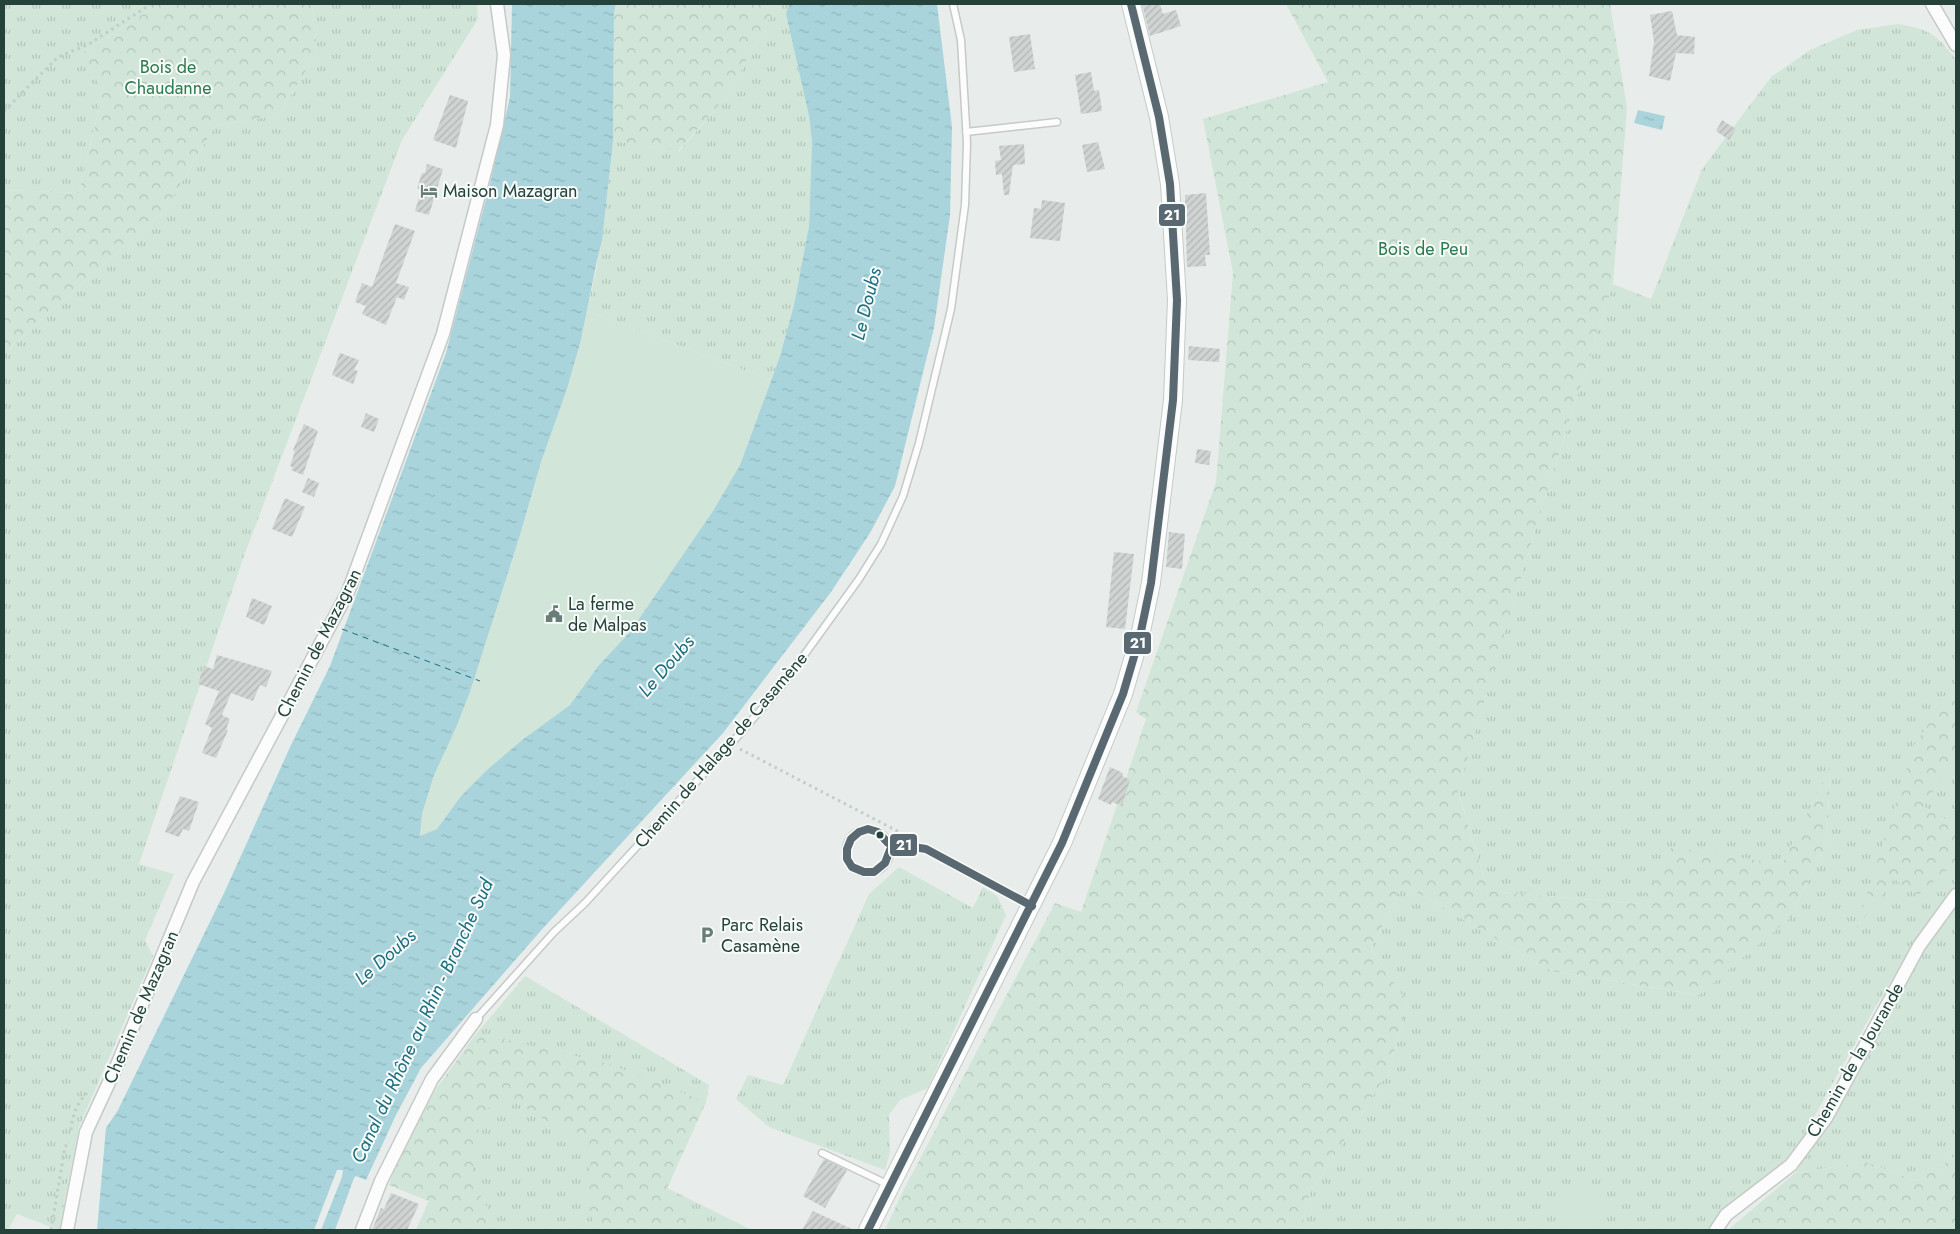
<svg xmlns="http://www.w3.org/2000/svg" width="1960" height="1234" font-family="Jost,sans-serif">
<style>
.grass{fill:url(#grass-tufts)}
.forest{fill:url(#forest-crowns)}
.garden{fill:#d1e6d8}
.water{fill:url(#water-ripples)}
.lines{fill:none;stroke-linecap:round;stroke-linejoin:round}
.ferry{stroke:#1c6f80;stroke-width:1;stroke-dasharray:6 5;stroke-linecap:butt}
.building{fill:url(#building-hatch)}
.service-casing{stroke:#c5cac8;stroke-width:9}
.minor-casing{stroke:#c5cac8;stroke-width:15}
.secondary-casing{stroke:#c3cbc8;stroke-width:20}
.path{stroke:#c3ccca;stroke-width:3;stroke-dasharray:2.5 4;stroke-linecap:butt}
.service{stroke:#fcfcfc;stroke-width:6}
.minor{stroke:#fcfcfc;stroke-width:12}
.secondary{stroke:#fcfcfc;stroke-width:18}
.bus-1-casing{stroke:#f7fbf9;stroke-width:11}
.bus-1{stroke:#5a6971;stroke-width:8}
.bus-dot{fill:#24423a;stroke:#f7fbf9;stroke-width:2}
.labels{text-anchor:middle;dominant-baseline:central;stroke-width:4;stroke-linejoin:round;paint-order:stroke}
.park-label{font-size:18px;fill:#2d7a4b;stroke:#f7fbf9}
.poi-label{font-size:18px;fill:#24423a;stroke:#f7fbf9;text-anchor:start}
.street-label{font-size:18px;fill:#24423a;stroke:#f7fbf9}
.water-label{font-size:19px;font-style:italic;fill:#1c6f80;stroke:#f7fbf9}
.line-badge{stroke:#f7fbf9;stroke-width:2}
.badge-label{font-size:14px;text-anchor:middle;font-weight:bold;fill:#fff}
</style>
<defs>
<pattern id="grass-tufts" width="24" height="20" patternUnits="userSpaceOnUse" patternTransform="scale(1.25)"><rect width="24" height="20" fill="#d1e6d8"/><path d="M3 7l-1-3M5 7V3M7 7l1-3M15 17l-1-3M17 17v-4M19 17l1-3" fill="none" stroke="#b3c6ba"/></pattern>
<pattern id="forest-crowns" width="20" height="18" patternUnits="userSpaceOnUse" patternTransform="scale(1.25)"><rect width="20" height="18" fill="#d1e6d8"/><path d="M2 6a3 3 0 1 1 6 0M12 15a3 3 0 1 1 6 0" fill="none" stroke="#b3c6ba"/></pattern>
<pattern id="water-ripples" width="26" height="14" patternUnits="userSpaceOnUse" patternTransform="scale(1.25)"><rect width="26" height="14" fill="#a9d4db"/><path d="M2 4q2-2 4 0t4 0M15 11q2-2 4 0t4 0" fill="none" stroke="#91b7bd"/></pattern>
<pattern id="building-hatch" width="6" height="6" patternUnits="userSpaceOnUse" patternTransform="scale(1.25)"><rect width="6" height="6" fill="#cfd4d2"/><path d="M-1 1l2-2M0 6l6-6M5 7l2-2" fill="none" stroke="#b2b7b5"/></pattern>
</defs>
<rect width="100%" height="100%" fill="#e8edeb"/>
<path class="grass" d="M4,4H159L81,54L103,91L79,193L4,190Z
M312,4H477L478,19L402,140L244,556L139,864L174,874L145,940L153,956L79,1127L59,1230L17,1214L8,1230H4V353L165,210L215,126L279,115L317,52Z
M775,4H789L786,14L809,116L812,142L809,226L794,305L780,356L771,380L587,311L602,241L613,141L679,151L727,96L775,8Z
M1898,24C1930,30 1936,33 1956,60V887L1914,943L1872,1013L1789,1162L1753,1186L1722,1213L1708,1230H1301L1310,1193L1388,1073L1408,1004L1371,949L1403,884L1551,971L1698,995L1791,917L1827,842L1830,769L1782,864L1672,848L1640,904L1488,891L1458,790L1539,517L1613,284L1651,299L1702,169L1771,77L1810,50L1857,30Z
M899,867L973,908L983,887L997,896L1006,915L928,1088L900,1100L889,1115L890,1152L885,1170L769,1127L736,1099L748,1075L783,1085L869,894Z
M1956,904V1156L1917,1181L1866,1162L1795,1173L1834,1115L1923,948Z
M525,976L709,1085L706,1102L667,1188L752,1230H416L429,1201L389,1185L434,1092L477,1033Z"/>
<path class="forest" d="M159,4H312L317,52L279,115L215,126L165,210L4,353V190L79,193L103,92L81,54Z
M616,4H775V8L727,96L678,151L613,141L614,13Z
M1286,4H1610L1627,108L1613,284L1539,517L1458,791L1488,891L1640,904L1672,847L1782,864L1830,768L1827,842L1791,917L1699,995L1551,971L1403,884L1371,949L1408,1004L1388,1073L1310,1193L1301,1230H885L902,1193L1055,903L1081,912L1146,719L1136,712L1216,482L1233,273L1203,119L1328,82Z
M1956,684V758L1923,806L1956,825V862L1918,895L1894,879L1856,929L1914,745Z
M477,1033L610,1064L706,1102L667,1188L692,1230H595L584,1190L594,1149L524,1107L504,1098L481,1113L471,1179L497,1225L508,1230H416L429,1201L389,1185L398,1158L434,1092Z
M1956,1156V1230H1728L1795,1173L1866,1162L1917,1181Z"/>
<path class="garden" d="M587,311L771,380L740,465L713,511L630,632L599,665L570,705L522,740L488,769L461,796L437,829L420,836L422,814L434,774L455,730L470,692L520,535L548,439L567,389L581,340Z
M1580,1189C1603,1191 1611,1214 1595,1230H1568C1550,1216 1560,1193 1580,1189Z"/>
<path class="water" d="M512,4H616L614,13L613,141L602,241L596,265L581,340L567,389L542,459L520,535L470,692L455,730L434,775L422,814L420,836L437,829L461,796L488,769L522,740L570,705L599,665L630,632L713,511L740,465L780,356L794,305L809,226L812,142L809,116L786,14L789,4H937L952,127L950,215L934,328L895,486L870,533L831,592L723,733L545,926L421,1068L396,1115L366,1180L356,1176L354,1178L335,1230H321L342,1177L343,1170H337L314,1230H97L106,1128L118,1110L225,891L291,745L330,666L446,353L490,184L510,97Z
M1638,110L1665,116L1662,130L1634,123Z"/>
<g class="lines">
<path class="ferry" d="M342,629L480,681"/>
</g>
<path class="building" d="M1142,4H1160L1163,14L1176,10L1181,26L1150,36Z
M1672,11L1677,35L1695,37L1694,54L1676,53L1670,81L1649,76L1654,42L1650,15Z
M1030,34L1035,69L1014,72L1009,37Z
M1091,72L1094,91L1099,90L1102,111L1081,114L1075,75Z
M450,95L468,101L456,148L433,140Z
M1722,120L1736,129L1729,140L1716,131Z
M1098,142L1105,169L1087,172L1082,145Z
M1024,144L1025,164L1013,165L1009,195H1004L1002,174L996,175L995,161L1001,160L999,146Z
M427,164L443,169L429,215L415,211L421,190L417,188L422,173H425Z
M1206,193L1210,255H1205L1206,266L1187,267L1185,195Z
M1042,200L1065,203L1060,241L1030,238L1034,208L1041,209Z
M395,224L415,231L396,283L409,287L404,300L397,297L386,325L362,314L366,306L355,302L362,283L372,287Z
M1189,346L1220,349L1219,362L1188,360Z
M340,353L359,360L354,370L358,371L353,384L332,375Z
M366,413L379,419L374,432L361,427Z
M304,424L318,431L303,475L291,470L293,467L290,466L295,451L293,450Z
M1197,449L1211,451L1209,465L1195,463Z
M308,478L319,483L314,497L302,492Z
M285,498L305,507L292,537L272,529Z
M1169,532L1185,534L1182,569L1166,567Z
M1114,552L1134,554L1125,629L1106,627Z
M252,598L272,606L264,625L246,617Z
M217,655L272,671L266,687L260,685L253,701L231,693L222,715L230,719L226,729L228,730L216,758L202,753L212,728L205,724L219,691L198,684L204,666L213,669Z
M1110,767L1123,773L1122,776L1130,780L1122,806L1112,802L1111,805L1098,799Z
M180,796L199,802L189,831L183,829L179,837L165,832Z
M824,1159L847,1170L825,1208L803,1196Z
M391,1193L419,1204L407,1230H372L381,1208L384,1209Z
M813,1211L854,1230H802Z"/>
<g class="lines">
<g class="service-casing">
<path id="service" d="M966,132L1057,122
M846 851a22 22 0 1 1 44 0a22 22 0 1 1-44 0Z
M888,843L926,849L1031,905
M890,850H910
M476,1019L554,932L585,903L731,744L784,683L859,579L881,544L903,496L919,443L951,309L965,205L967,143L961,40L953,4
M822,1153L889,1185"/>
</g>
<g class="minor-casing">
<path id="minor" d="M1932,4L1956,45
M67,1230L86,1132L117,1065L193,882L348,592L443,334L497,125L504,55L497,4
M362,1230L381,1181L432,1079L476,1019
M1716,1230L1726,1215L1791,1165L1826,1118L1919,946L1956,895"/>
</g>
<g class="secondary-casing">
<path id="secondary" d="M868,1230L1062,843L1123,694L1140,636L1151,583L1173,400L1177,300L1170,184L1159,117L1131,4"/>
</g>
<path class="path" d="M4,111L58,57L89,44L151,4
M740,749L903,834
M71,1130C72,1116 77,1103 87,1093
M51,1230L65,1147L69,1141"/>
<use href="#service" class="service"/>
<use href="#minor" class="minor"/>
<use href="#secondary" class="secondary"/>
<g class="bus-1-casing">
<path id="bus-1" d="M890,850L885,863L874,872H864L852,867L847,859V849L851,839L859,832L868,829L878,832L888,843L926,849L1032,906
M868,1230L1062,843L1123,694L1140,636L1151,583L1173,400L1177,300L1170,184L1159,117L1131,4"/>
</g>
<use href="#bus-1" class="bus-1"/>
</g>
<defs>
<g id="hotel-bare" transform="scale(1.35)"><path d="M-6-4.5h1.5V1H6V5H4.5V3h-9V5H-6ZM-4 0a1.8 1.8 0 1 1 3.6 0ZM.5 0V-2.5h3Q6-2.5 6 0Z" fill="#697e78" stroke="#f7fbf9" stroke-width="2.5" paint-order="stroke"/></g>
<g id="civic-bare" transform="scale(1.35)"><path d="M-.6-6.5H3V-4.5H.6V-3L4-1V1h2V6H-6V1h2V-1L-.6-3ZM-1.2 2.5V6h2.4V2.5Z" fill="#697e78" stroke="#f7fbf9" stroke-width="2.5" paint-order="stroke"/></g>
<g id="parking-bare" transform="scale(1.35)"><path d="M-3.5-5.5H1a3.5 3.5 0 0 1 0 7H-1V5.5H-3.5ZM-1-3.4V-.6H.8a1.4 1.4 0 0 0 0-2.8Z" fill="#697e78" stroke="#f7fbf9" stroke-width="2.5" paint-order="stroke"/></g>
</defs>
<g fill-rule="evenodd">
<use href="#hotel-bare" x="429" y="191"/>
<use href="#civic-bare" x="554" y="614"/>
<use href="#parking-bare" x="707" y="935"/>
</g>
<circle class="bus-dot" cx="880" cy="835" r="4.5"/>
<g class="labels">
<g class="park-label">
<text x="168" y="67">Bois de<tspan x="168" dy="21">Chaudanne</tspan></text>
<text x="1423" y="249">Bois de Peu</text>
</g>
<g class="poi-label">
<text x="443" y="191">Maison Mazagran</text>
<text x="568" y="604">La ferme<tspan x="568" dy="21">de Malpas</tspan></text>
<text x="721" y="925">Parc Relais<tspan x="721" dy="21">Casamène</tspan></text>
</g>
<g class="street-label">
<text transform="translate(319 643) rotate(-63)">Chemin de Mazagran</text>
<text transform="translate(721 750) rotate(-49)">Chemin de Halage de Casamène</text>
<text transform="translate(141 1007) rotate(-67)">Chemin de Mazagran</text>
<text transform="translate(1855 1060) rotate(-60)">Chemin de la Jourande</text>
</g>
<g class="water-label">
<text transform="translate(866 304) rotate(-76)">Le Doubs</text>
<text transform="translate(666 666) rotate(-49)">Le Doubs</text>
<text transform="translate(385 957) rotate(-41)">Le Doubs</text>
<text transform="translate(422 1021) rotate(-65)">Canal du Rhône au Rhin - Branche Sud</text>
</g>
</g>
<g class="line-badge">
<rect x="1158" y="203" width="28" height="24" rx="5" fill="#5a6971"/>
<rect x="1123" y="631" width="29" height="24" rx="5" fill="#5a6971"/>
<rect x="889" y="833" width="29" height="24" rx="5" fill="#5a6971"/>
</g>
<g class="badge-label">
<text x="1172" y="220">21</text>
<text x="1138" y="648">21</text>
<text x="904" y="850">21</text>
</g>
<rect width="1960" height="1234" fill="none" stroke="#24423a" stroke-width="10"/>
</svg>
